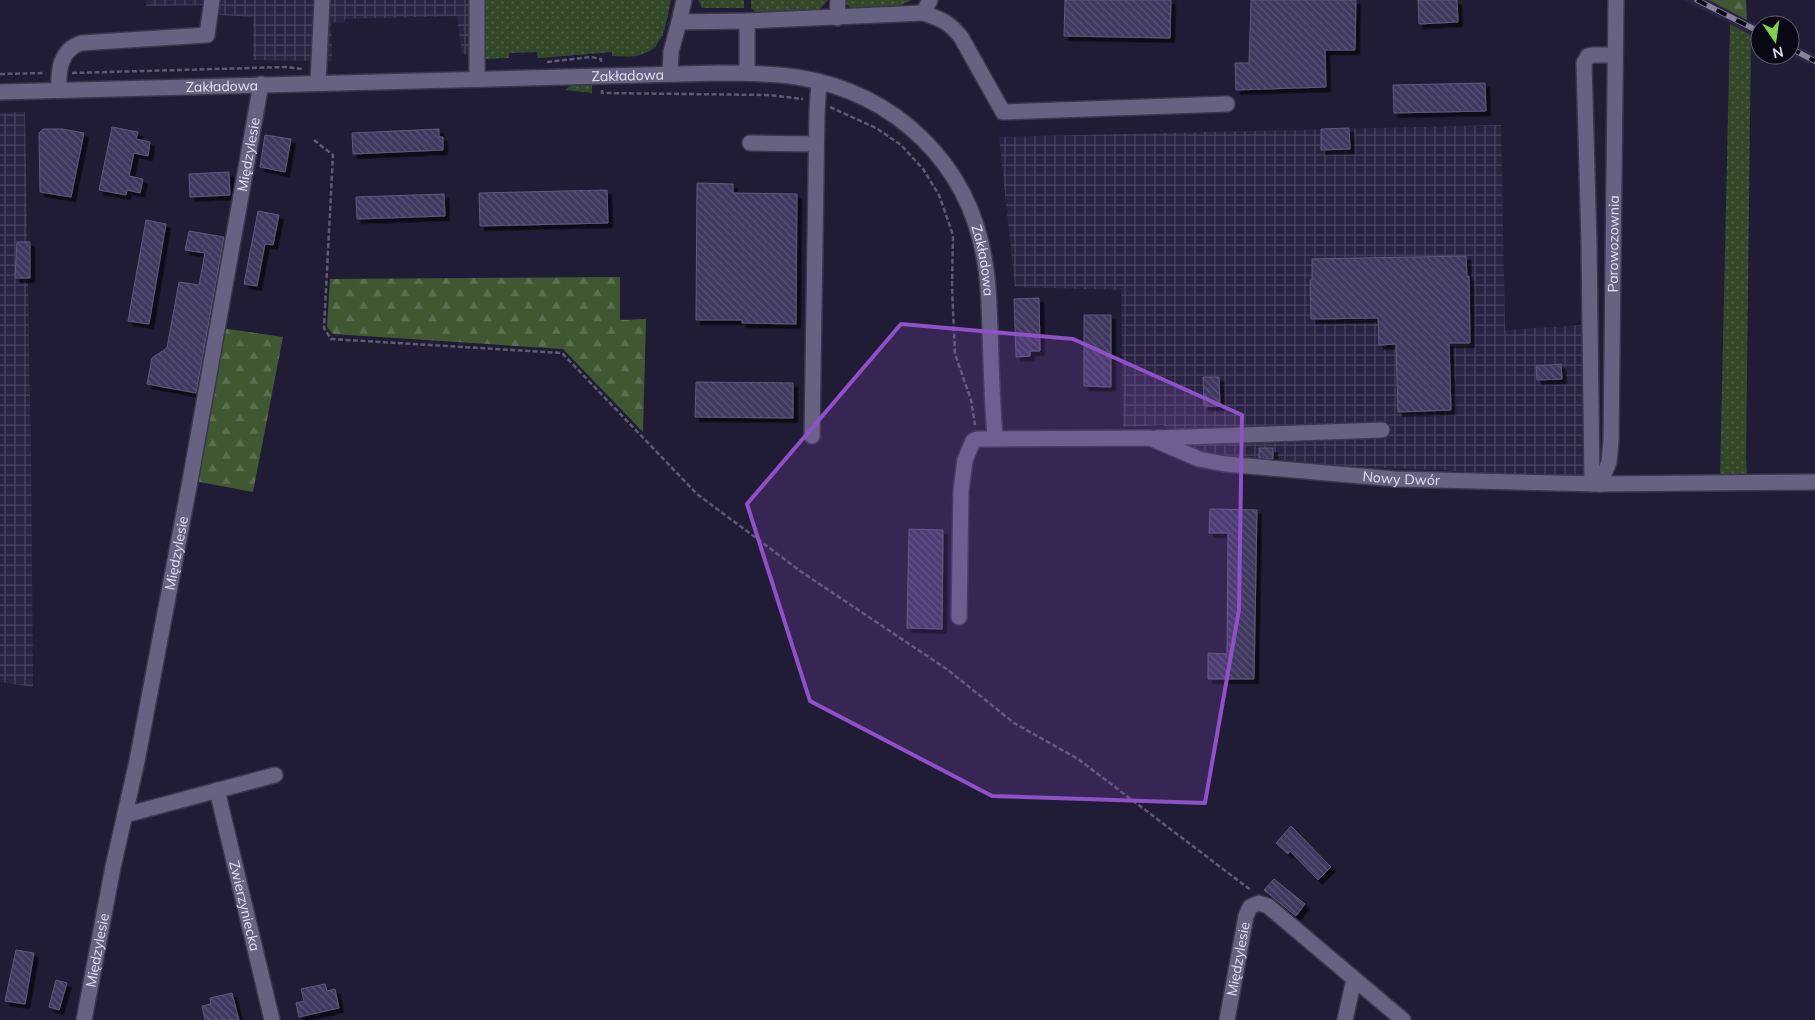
<svg xmlns="http://www.w3.org/2000/svg" width="1815" height="1020" font-family="Mulish,sans-serif">
<style>
.built{fill:#2a2343}
.industrial{fill:url(#industrial-grid)}
.grass{fill:url(#grass-dots)}
.forest{fill:url(#forest-firs)}
.building{fill:url(#building-back-hatch);stroke:#5f5a79;filter:url(#shadow)}
.lines{fill:none;stroke-linecap:round;stroke-linejoin:round}
.minor-casing{stroke:#3a364c;stroke-width:18}
.path{stroke:#5e5a71;stroke-width:2.5;stroke-dasharray:5 2.5;stroke-linecap:butt}
.minor{stroke:#676281;stroke-width:15}
.rail-casing{stroke:#868399;stroke-width:5.5}
.rail{stroke:#0a0814;stroke-width:4;stroke-dasharray:11;stroke-linecap:butt}
.marked{fill:#9050c9;fill-opacity:0.2;stroke:#9050c9;stroke-width:4;stroke-linejoin:round}
.labels{text-anchor:middle;dominant-baseline:central;stroke-width:5;stroke-linejoin:round;paint-order:stroke}
.street-label{font-size:14px;fill:#e2e0f2;stroke:#0a0814}
</style>
<defs>
<pattern id="industrial-grid" width="8" height="8" patternUnits="userSpaceOnUse" patternTransform="scale(1.25)"><rect width="8" height="8" fill="#2a2343"/><path d="M0 4h8M4 0v8" fill="none" stroke="#49435f"/></pattern>
<pattern id="grass-dots" width="8" height="8" patternUnits="userSpaceOnUse" patternTransform="scale(1.25)"><rect width="8" height="8" fill="#334828"/><path d="M2 2h.1M6 6h.1" fill="none" stroke="#506248" stroke-width="1.8" stroke-linecap="round"/></pattern>
<pattern id="forest-firs" width="22" height="20" patternUnits="userSpaceOnUse" patternTransform="scale(1.25)"><rect width="22" height="20" fill="#3f5832"/><path d="M5 1l3.5 6h-7zM16 11l3.5 6h-7z" fill="#5a7050"/></pattern>
<pattern id="building-back-hatch" width="6" height="6" patternUnits="userSpaceOnUse" patternTransform="scale(1.25)"><rect width="6" height="6" fill="#3f375f"/><path d="M-1 5l2 2M0 0l6 6M5-1l2 2" fill="none" stroke="#5a5476"/></pattern>
<filter id="shadow"><feDropShadow dx="4.5" dy="4.5" stdDeviation="0" flood-color="#0009"/></filter>
</defs>
<rect width="100%" height="100%" fill="#211c36"/>
<path class="built" d="M1683,0H1709L1760,26V39Z
M1790,42L1815,55V67L1790,55Z"/>
<path class="industrial" d="M146,0H671L663,36L653,50L636,56H612V52L538,58L537,52L509,53V58L485,59L484,55L462,54L457,16L345,19L344,23L331,22L332,61L253,60V17L219,15L217,5L146,6Z
M25,112L31,453L33,687L0,682V113Z
M1501,125L1505,330L1585,325L1586,477L1343,466L1203,453L1163,425L1123,427L1121,290L1015,287L999,137Z"/>
<path class="grass" d="M485,0H671C666,23 664,51 636,56C629,57 620,56 612,56V52L538,58L537,52L509,53V58L485,59Z
M698,0H744V8H702Z
M751,0H828L822,7L815,12L757,13L751,8Z
M846,0H912L893,9L854,10L846,4Z
M1730,24L1751,35L1746,457L1747,477L1720,478Z
M592,83V93L565,90L573,84Z"/>
<path class="forest" d="M1709,0H1746L1747,20Z
M620,277V320L646,319L643,432L563,349L333,334L327,327L330,279Z
M221,328L283,337L253,492L194,481Z"/>
<path class="building" d="M1065,0H1171L1170,38L1064,36Z
M1251,0H1356L1355,50H1325L1326,87L1236,90L1235,63H1249Z
M1418,0H1457L1458,22L1419,24Z
M1485,83L1486,111L1394,113L1393,85Z
M112,127L138,132L136,139L150,142L148,156L134,153L129,176L143,179L140,193L127,190L126,195L99,190Z
M1349,128L1350,149L1321,150V129Z
M43,129H62L84,133L71,197L40,192L39,133Z
M439,129V137H443V150L353,154L352,133Z
M265,135L291,139L285,172L260,167Z
M229,172L230,195L190,197L189,174Z
M697,183L733,184V193L797,194L796,324L742,323V320H696Z
M607,190L608,223L480,226L479,193Z
M444,194L445,216L357,219L356,197Z
M258,211L279,215L273,245L265,244L257,286L244,284Z
M146,220L166,224L149,324L128,321Z
M189,231L224,237L196,393L147,384L152,358L167,348L179,282L199,285L205,253L185,250Z
M17,242H30V278H15Z
M1466,256L1467,277L1469,276L1470,343H1449L1451,410L1398,412L1396,344L1379,345L1378,318L1311,319L1310,280H1312V259Z
M1039,298L1040,351H1030V356L1016,357L1014,299Z
M1084,315H1111V387L1084,386Z
M1561,364L1562,379L1537,380L1536,366Z
M1203,377H1219L1220,406H1204Z
M696,382L793,383V418L695,417Z
M1259,448H1273V459L1259,458Z
M1210,509L1257,510L1254,679H1208V653L1227,654L1228,533H1209Z
M909,529L943,530L942,629L907,628Z
M1291,826L1331,867L1318,880L1290,851L1288,854L1276,843Z
M1274,879L1305,904L1296,916L1264,890Z
M16,950L34,953L25,1004L5,1001Z
M56,980L67,983L59,1010L49,1007Z
M325,984L327,991L335,989L339,1008L299,1017L296,1003L304,1001L301,989Z
M232,993L239,1020H205L202,1006L211,1004L210,998Z"/>
<g class="lines">
<g class="minor-casing">
<g id="minor">
<path d="M923,13L930,0"/>
<path d="M837,18L838,0"/>
<path d="M747,21L923,13C941,19 949,22 961,37L1003,112L1227,104"/>
<path d="M679,22L684,0"/>
<path d="M670,74L671,52L679,22L747,21V73"/>
<path d="M477,79V0"/>
<path d="M318,83L322,0"/>
<path d="M59,90C58,71 60,50 81,43L207,35L212,0"/>
<path id="s1" d="M0,92L718,73C744,73 771,73 797,77C896,93 970,164 985,263C989,285 989,306 990,328C991,364 992,401 995,437"/>
<path d="M750,143L816,144"/>
<path d="M812,436L817,112L819,82"/>
<path d="M1156,438L1382,430"/>
<path d="M1592,484L1589,244L1584,63L1588,56L1594,55H1615"/>
<path id="s2" d="M1600,484L1609,462L1611,441L1616,0"/>
<path id="s3" d="M959,617L961,491L965,460L973,441L977,439L1150,438L1199,459L1225,464L1395,479L1600,484L1815,482"/>
<path id="s4" d="M217,790L272,1020"/>
<path d="M125,815L275,775"/>
<path id="s5" d="M84,1020L113,867L137,761L190,481L261,84"/>
<path id="s6" d="M1227,1020L1246,916L1250,907L1259,903L1268,906L1403,1020"/>
<path d="M1345,1020L1354,979"/>
</g>
</g>
<path class="path" d="M547,62L591,57L601,59V62
M72,73L286,67L302,69
M0,74L44,73
M602,90V93L769,95L803,99
M830,107L876,128L901,145L923,169L939,195L953,235L952,287L955,354L971,400L975,425
M314,140L333,155L324,328L331,339L562,353L697,494L803,573L948,670L1014,723L1078,759L1252,891"/>
<use href="#minor" class="minor"/>
<g class="rail-casing">
<path id="rail" d="M1697,0L1760,32
M1790,48L1815,61"/>
</g>
<use href="#rail" class="rail"/>
</g>
<path class="marked" d="M901,324L1073,339L1242,415L1239,610L1205,803L992,796L810,701L747,504Z"/>
<g class="labels">
<g class="street-label">
<text stroke="none"><textPath href="#s1" startOffset="628">Zakładowa</textPath></text>
<text stroke="none"><textPath href="#s1" startOffset="222">Zakładowa</textPath></text>
<text stroke="none"><textPath href="#s5" startOffset="881">Międzylesie</textPath></text>
<text stroke="none"><textPath href="#s2" startOffset="242">Parowozownia</textPath></text>
<text stroke="none"><textPath href="#s1" startOffset="1078">Zakładowa</textPath></text>
<text stroke="none"><textPath href="#s3" startOffset="612">Nowy Dwór</textPath></text>
<text stroke="none"><textPath href="#s5" startOffset="476">Międzylesie</textPath></text>
<text stroke="none"><textPath href="#s4" startOffset="119">Zwierzyniecka</textPath></text>
<text stroke="none"><textPath href="#s5" startOffset="71">Międzylesie</textPath></text>
<text stroke="none"><textPath href="#s6" startOffset="62">Międzylesie</textPath></text>
</g>
</g>
<g transform="translate(1775 40) rotate(167)"><circle r="24" fill="#0a0814" stroke="#605e6d"/>
<path d="M0-4L9 19L0 12L-9 19Z" fill="#81d051"/>
<text y="-8" font-size="14" font-weight="bold" text-anchor="middle" fill="#e2e0f2">N</text>
</g>
</svg>
